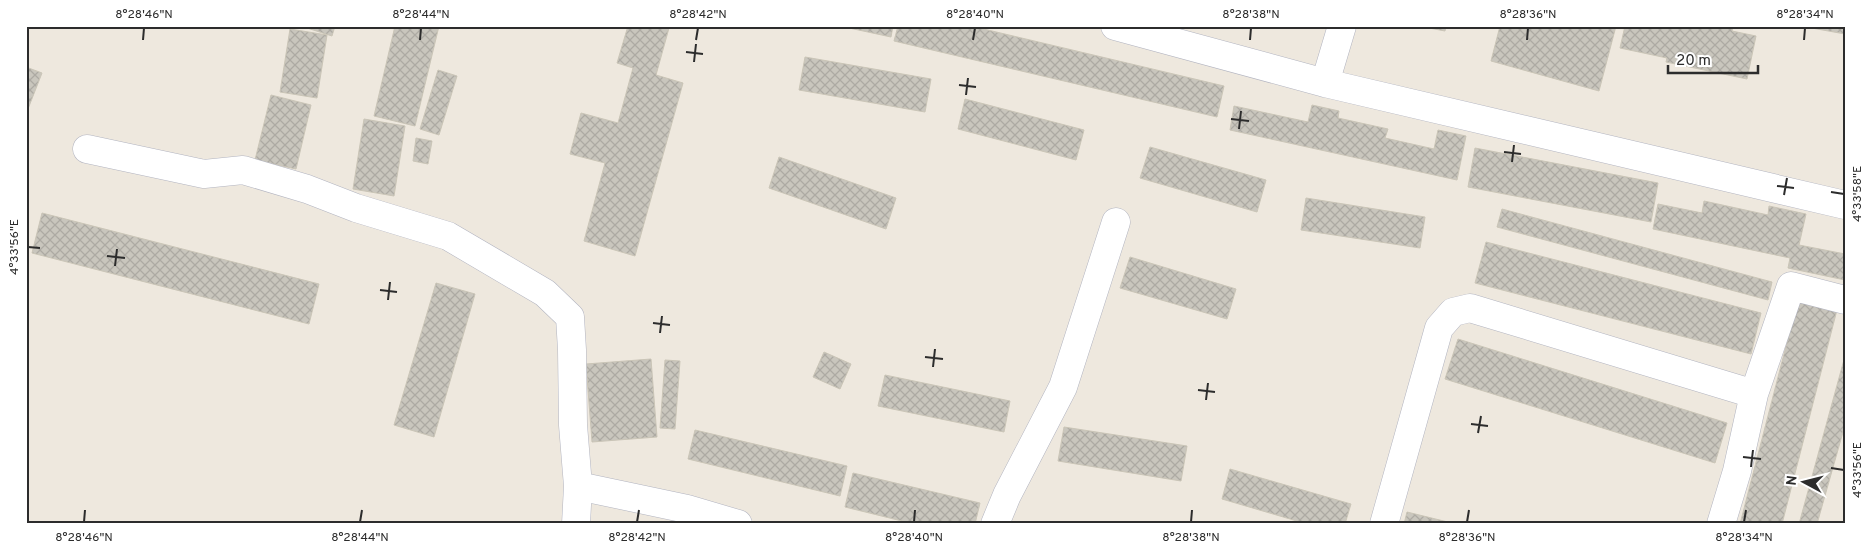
<svg xmlns="http://www.w3.org/2000/svg" width="1871" height="550" font-family="Overpass,sans-serif">
<style>
.building{fill:url(#building-cross-hatch);stroke:#cac5b7}
.lines{fill:none;stroke-linecap:round;stroke-linejoin:round}
.minor-casing{stroke:#b2b4c0;stroke-width:29}
.minor{stroke:#fff;stroke-width:28}
.ticks{fill:none;stroke:#2c2c2c;stroke-width:2}
.neatline{fill:none;stroke:#2c2c2c;stroke-width:2}
.ticks-label{font-size:12px;text-anchor:middle;fill:#2c2c2c}
</style>
<defs>
<pattern id="building-cross-hatch" width="8" height="8" patternUnits="userSpaceOnUse" patternTransform="scale(1.25)"><rect width="8" height="8" fill="#c9c6bd"/><path d="M0 0l8 8M0 8l8-8" fill="none" stroke="#adaaa3"/></pattern>
</defs>
<rect width="100%" height="100%" fill="#eee8de"/>
<path class="building" d="M301,26H335L332,36Z
M395,26H439L415,126L374,116Z
M628,26H663L669,28L656,75L683,83L635,256L584,241L605,163L570,154L581,113L618,123L633,68L617,63Z
M840,26H893L891,37Z
M898,26H971L1224,86L1217,117L894,41Z
M1419,26H1446L1445,31Z
M1500,26H1567L1576,29L1577,26H1616L1599,91L1491,61Z
M1625,26H1733L1732,31L1756,36L1747,79L1666,62L1667,58L1620,48Z
M1845,26V34L1806,27V26Z
M290,29L327,35L317,98L280,92Z
M805,57L931,79L925,112L799,90Z
M26,67L42,73L26,114Z
M438,70L457,76L439,135L420,129Z
M271,95L311,105L296,169L255,160Z
M965,99L1084,130L1076,160L958,129Z
M1312,105L1339,111L1338,118L1388,129L1385,138L1434,149L1438,130L1466,136L1457,180L1230,130L1234,106L1308,122Z
M364,119L405,126L394,196L353,189Z
M416,138L432,141L428,164L413,161Z
M1150,147L1266,180L1257,212L1140,178Z
M1475,148L1658,183L1651,222L1468,187Z
M779,157L896,198L886,229L769,188Z
M1306,198L1425,217L1420,248L1301,230Z
M1704,201L1768,215L1769,206L1806,214L1799,245L1845,254V280L1788,268L1790,258L1653,229L1658,204L1702,213Z
M1502,209L1772,282L1768,300L1497,227Z
M42,213L319,284L309,324L32,253Z
M1486,242L1761,313L1751,354L1475,283Z
M1130,257L1236,289L1227,319L1120,288Z
M436,283L475,294L434,437L394,425Z
M1799,296L1838,306L1782,524H1740Z
M1458,339L1727,423L1715,463L1445,379Z
M824,352L851,364L840,389L813,377Z
M1845,356V425L1817,524H1799Z
M651,359L657,437L592,442L586,364Z
M665,360L680,361L675,429L660,428Z
M885,375L1010,401L1004,432L878,406Z
M1064,427L1187,446L1181,481L1058,461Z
M695,430L847,466L840,496L688,459Z
M1230,469L1351,504L1345,524H1307L1222,499Z
M853,473L980,503L975,524H914L845,507Z
M1407,512L1456,524H1404Z"/>
<g class="lines">
<g class="minor-casing">
<path id="minor" d="M1115,26L1325,83L1845,205
M1325,83L1342,26
M87,149L204,174L243,170L307,189L356,208L448,236L545,293L570,317L572,350L573,425L578,486
M576,524L578,486L687,509L738,524
M995,524L1007,495L1063,387L1116,222
M1384,524L1439,328L1453,312L1470,308L1754,394
M1721,524L1737,471L1754,394L1791,286L1845,300"/>
</g>
<use href="#minor" class="minor"/>
</g>
<path class="ticks" d="M143,40L144,28M420,40L421,28M696,40L698,28M973,40L975,28M1250,40L1251,28M1527,40L1528,28M1804,40L1805,28M686,52L703,54M694,62L696,44M959,85L976,87M966,95L968,78M1231,119L1249,121M1239,129L1241,111M1504,152L1521,154M1512,162L1514,145M1777,186L1794,188M1831,192L1844,194M1784,195L1787,178M28,247L40,248M107,256L125,258M115,266L117,249M380,290L397,292M388,300L390,282M653,323L670,325M660,333L662,316M925,357L943,359M933,367L935,349M1198,390L1215,392M1206,400L1208,383M1471,424L1488,426M1478,433L1481,416M1743,457L1761,459M1751,467L1753,450M1831,468L1844,470M84,522L85,510M360,522L362,510M637,522L639,510M914,522L915,510M1191,522L1192,510M1467,522L1469,510M1744,522L1746,510"/>
<rect width="1871" height="550" fill="none" stroke="#ffffff" stroke-width="55"/>
<g transform="translate(1804 482) rotate(277)" stroke="#ffffff" stroke-width="4" paint-order="stroke">
<path d="M0-4L9 19L0 12L-9 19Z" fill="#2c2c2c"/>
<text y="-8" font-size="14" font-weight="bold" text-anchor="middle" fill="#2c2c2c">N</text>
</g>
<path d="M1668 65v8h90v-8" fill="none" stroke="#2c2c2c" stroke-width="2.5"/>
<text x="1676" y="65" font-size="15" fill="#2c2c2c" stroke="#ffffff" stroke-width="4" paint-order="stroke">20 m</text>
<rect x="28" y="28" width="1816" height="494" class="neatline"/>
<g class="ticks-label">
<text x="144" y="18">8°28'46"N</text>
<text x="421" y="18">8°28'44"N</text>
<text x="698" y="18">8°28'42"N</text>
<text x="975" y="18">8°28'40"N</text>
<text x="1251" y="18">8°28'38"N</text>
<text x="1528" y="18">8°28'36"N</text>
<text x="1805" y="18">8°28'34"N</text>
<text transform="translate(1857 194) rotate(-90)" y="4">4°33'58"E</text>
<text transform="translate(14 247) rotate(-90)" y="4">4°33'56"E</text>
<text transform="translate(1857 470) rotate(-90)" y="4">4°33'56"E</text>
<text x="84" y="541">8°28'46"N</text>
<text x="360" y="541">8°28'44"N</text>
<text x="637" y="541">8°28'42"N</text>
<text x="914" y="541">8°28'40"N</text>
<text x="1191" y="541">8°28'38"N</text>
<text x="1467" y="541">8°28'36"N</text>
<text x="1744" y="541">8°28'34"N</text>
</g>
</svg>
